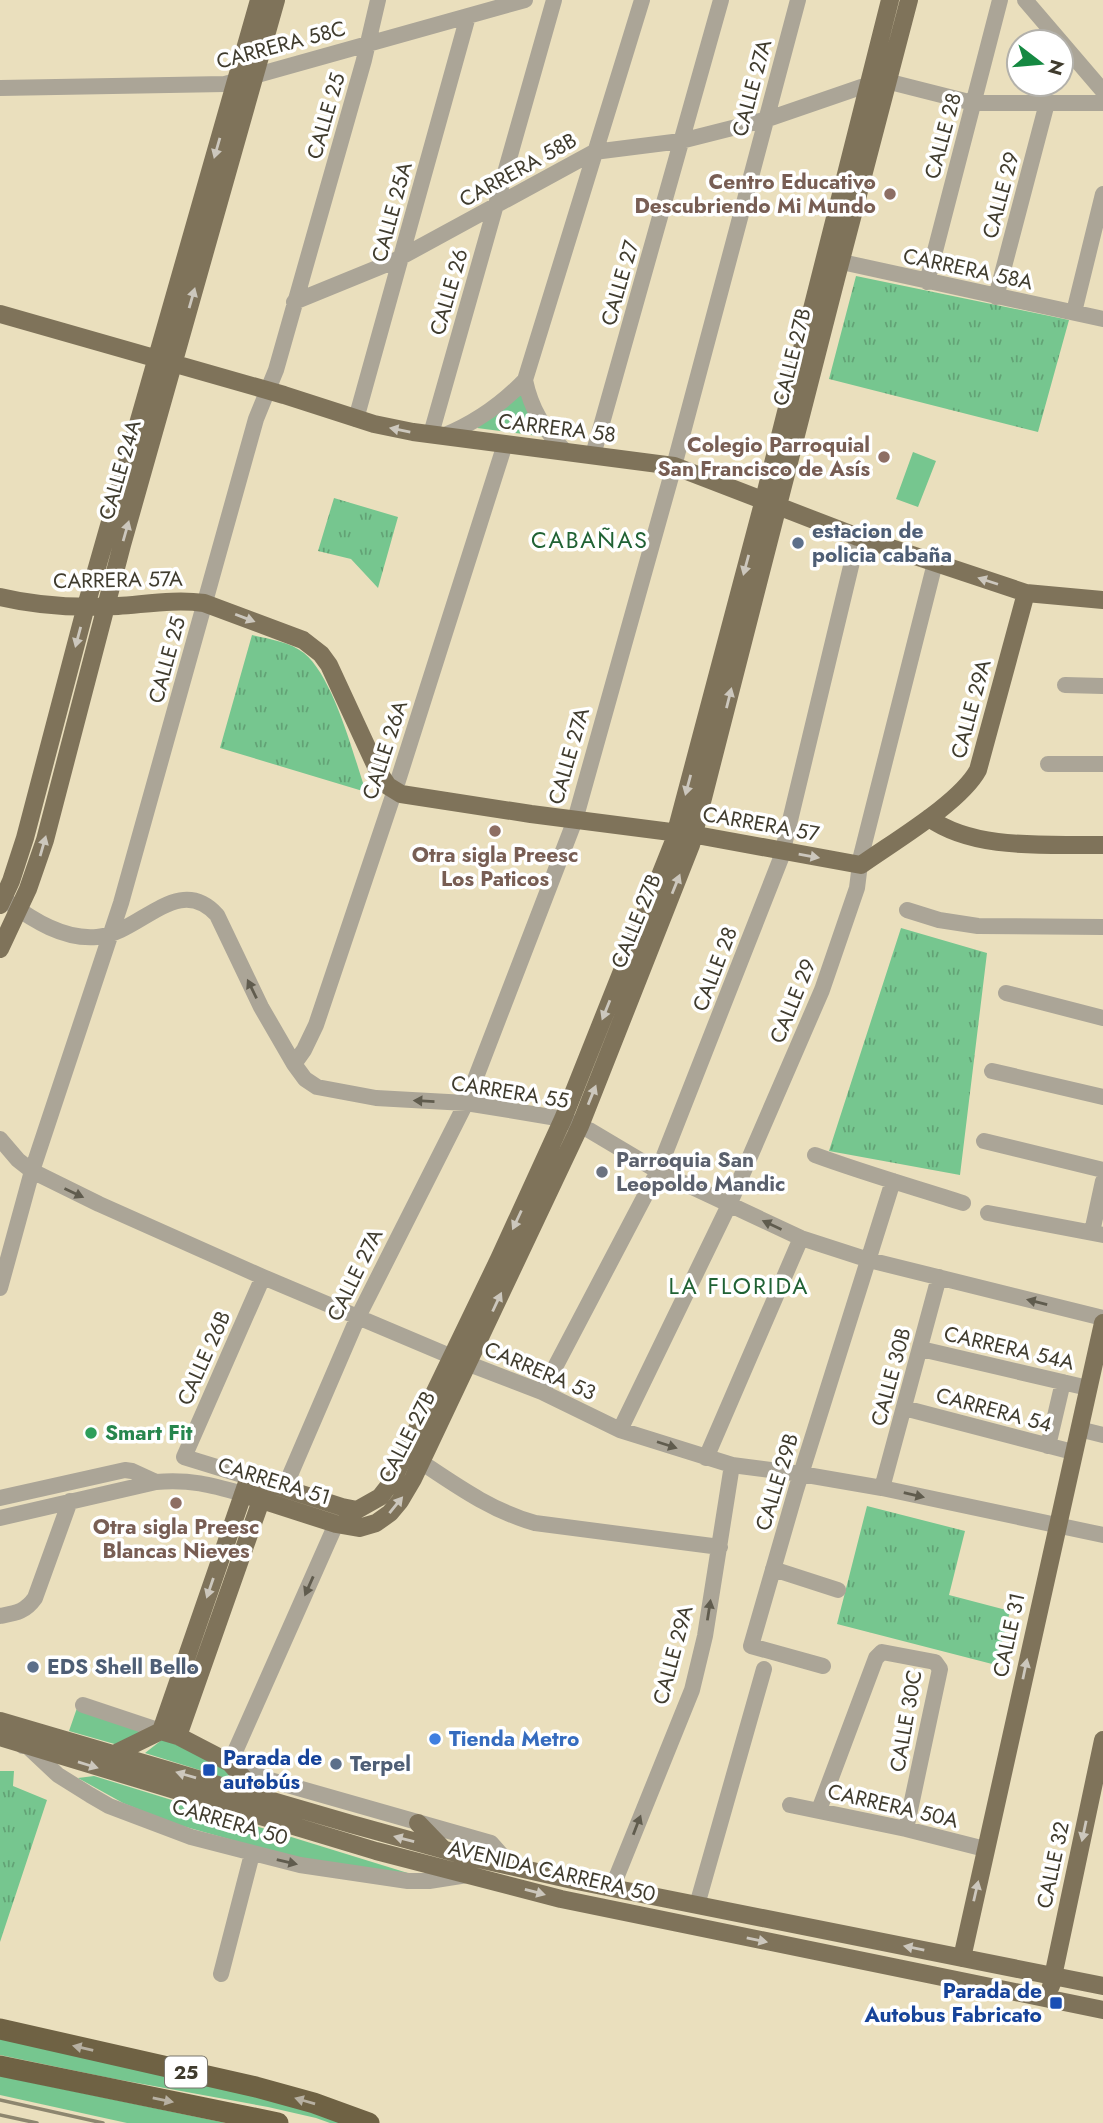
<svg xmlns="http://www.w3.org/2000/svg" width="1103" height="2123" font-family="Jost,sans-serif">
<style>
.grass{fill:#76c68f}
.park{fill:url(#park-tufts)}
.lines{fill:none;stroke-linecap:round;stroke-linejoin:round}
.minor{stroke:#aba597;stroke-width:16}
.major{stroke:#7f735a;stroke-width:18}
.highway{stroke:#6f6244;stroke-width:21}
.rail{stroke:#8d866f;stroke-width:3.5}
.oneway{fill:#ccc7bd}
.oneway2{fill:#605c4e}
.oneway3{fill:#b7b0a2}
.education-dot{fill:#8d6e63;stroke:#fff;stroke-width:2.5}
.service-dot{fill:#5c6f8a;stroke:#fff;stroke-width:2.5}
.worship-dot{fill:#6b7280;stroke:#fff;stroke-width:2.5}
.leisure-dot{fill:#2e9e5b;stroke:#fff;stroke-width:2.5}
.shop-dot{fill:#3f7fe0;stroke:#fff;stroke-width:2.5}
.transit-dot{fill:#1a4fb4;stroke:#fff;stroke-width:2.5}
.labels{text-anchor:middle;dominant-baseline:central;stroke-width:7;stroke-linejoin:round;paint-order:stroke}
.shield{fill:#fff;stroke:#79766d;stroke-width:2}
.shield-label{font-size:19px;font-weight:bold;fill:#403c2e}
.street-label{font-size:21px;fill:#403c2e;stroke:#fff}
.education-label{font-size:21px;font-weight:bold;fill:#785e54;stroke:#fff;text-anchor:end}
.service-label{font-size:21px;font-weight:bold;fill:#4e5e75;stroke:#fff;text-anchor:start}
.worship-label{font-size:21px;font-weight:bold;fill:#5b616d;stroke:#fff;text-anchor:start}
.leisure-label{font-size:21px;font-weight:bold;fill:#27864d;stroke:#fff;text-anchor:start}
.shop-label{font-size:21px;font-weight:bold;fill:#366cbe;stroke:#fff;text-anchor:start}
.transit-label{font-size:21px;font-weight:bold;fill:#164399;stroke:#fff;text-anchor:start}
.neighbourhood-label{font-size:23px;letter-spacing:2px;fill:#206234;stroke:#fff}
</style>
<defs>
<pattern id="park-tufts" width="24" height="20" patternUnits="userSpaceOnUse" patternTransform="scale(1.75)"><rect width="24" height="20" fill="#76c68f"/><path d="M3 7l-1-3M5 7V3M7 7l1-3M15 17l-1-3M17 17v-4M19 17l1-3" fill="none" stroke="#62a275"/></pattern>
</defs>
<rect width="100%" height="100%" fill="#eadfbd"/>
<path class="grass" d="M522,389L546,437L477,428Z
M913,452L936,461L918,507L896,499Z
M77,1708L146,1730L118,1745L69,1731Z
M163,1739L226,1766L238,1782L145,1753Z
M94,1776L411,1874L296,1858L172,1823L123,1803L78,1778Z
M0,2038L300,2104L353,2123H330L316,2118L268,2107L110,2078L0,2055Z
M0,2076L226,2123H127L0,2095Z"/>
<path class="park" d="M856,276L1069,320L1038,432L829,379Z
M334,498L398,517L378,588L351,559L318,551Z
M252,635C269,639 290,642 304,653C334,678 353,754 366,792L220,748Z
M901,928L987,953L960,1175L829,1151Z
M867,1506L965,1531L949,1595L1010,1611L996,1665L837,1624Z
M0,1771H14L13,1786L47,1800L0,1942Z"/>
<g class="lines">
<path class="minor" d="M1025,0L1061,42
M1061,42L1103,91
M0,88L225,84L525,0
M828,259L1103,319
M927,282L1000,0
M996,297L1047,103
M294,302L392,262L594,152L681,141L768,119L861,87L894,83L973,103H1103
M1074,312L1103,194
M525,380C531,409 544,430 565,451
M356,419L468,16
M431,434L554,0
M443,436C475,423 501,405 525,380L642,0
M593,455L721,0
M1065,685L1103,686
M1048,764H1103
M8,902C33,920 64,940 97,937C141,933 178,872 217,915L261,1007L294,1064L305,1079L317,1087L376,1098L466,1103L563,1119L589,1130L658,1171L801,1238L869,1260L1103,1318
M907,910L939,920L978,926L1103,927
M1006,993L1103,1018
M294,1064L304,1050L316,1025L395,790L505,444
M992,1071L1103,1097
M0,1139L18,1160L32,1171L99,1204L263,1277L469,1364L542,1392L620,1430L732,1465L801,1474L882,1488L1103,1535
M984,1141L1103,1170
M815,1155C864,1173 913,1187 963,1203
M988,1213L1103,1235
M1092,1232L1103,1181
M0,1288L32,1171L121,903L256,419L276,370L364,60L378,0
M921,1349L1088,1388
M542,1392L658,1171L781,858L858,537
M904,1408L1073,1452
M1079,1429L1103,1435
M620,1430L729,1205L822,990L857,888L861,856L935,563
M1048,1446L1063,1382
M706,1458L801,1238
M421,1462C457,1486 492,1511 535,1523L720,1547
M249,1477L184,1457L263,1277
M882,1488L939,1277
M284,1489L358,1317L466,1103L575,820L674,466L798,0
M0,1498L125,1470L132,1471L156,1482
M0,1518L156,1482C190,1479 211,1485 243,1494
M336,1524L230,1763L270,1780L491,1843L512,1867
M773,1569L838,1590
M0,1616C16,1613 25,1612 35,1598L70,1501
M823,1666L751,1646L796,1490L893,1181
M83,1705L161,1731
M23,1746H27L58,1775L90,1795L109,1806L191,1837L300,1865L408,1881H429L467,1875
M790,1805L906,1829L985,1849
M819,1810L876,1658L882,1652L935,1662L940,1669L906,1829
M612,1888L692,1690L705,1636L732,1465
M697,1905L764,1669
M221,1974L252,1854"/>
<path class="major" d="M0,314L284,395L374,424L413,432L674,466L858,537L1026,593L1103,600
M0,597C37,606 80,608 118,606C147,604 176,599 204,603L303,640L321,654L329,665L378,771L388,786L401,794L531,814L702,836L861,865C893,842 960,803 978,770L1026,593
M929,818C975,851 1048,844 1103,845
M0,905L11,881L25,838L86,606L259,0
M0,949L28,889L45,840L122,545L276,0
M243,1494L336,1524L359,1528L376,1523L390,1513L400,1501L413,1479L580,1126L691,845L836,279L909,0
M0,1721L351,1824L474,1858L577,1881L1103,1986
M161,1731L249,1477L342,1507L357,1510L380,1497L391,1483L499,1259L563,1119L673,843L762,507L890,0
M178,1736L264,1492
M0,1737L376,1851L561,1899L1103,2010
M114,1754L161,1731L178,1736L230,1763L260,1797
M418,1823L444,1850
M962,1958L1103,1323
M1051,1986L1103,1740"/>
<path class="highway" d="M0,2029L256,2087L314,2103L369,2123
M0,2066L278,2123"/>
<path class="rail" d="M0,2100L103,2123
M0,2115L37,2123"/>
</g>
<defs><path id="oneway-solid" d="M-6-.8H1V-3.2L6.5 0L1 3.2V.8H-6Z" transform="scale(1.75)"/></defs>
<g class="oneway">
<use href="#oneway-solid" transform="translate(217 148) rotate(106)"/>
<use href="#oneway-solid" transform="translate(192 298) rotate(-74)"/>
<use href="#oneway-solid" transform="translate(400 430) rotate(-169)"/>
<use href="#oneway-solid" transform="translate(126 531) rotate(-74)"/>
<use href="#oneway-solid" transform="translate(746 565) rotate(105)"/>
<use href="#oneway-solid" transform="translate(988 581) rotate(-162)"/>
<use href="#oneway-solid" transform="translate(245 618) rotate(21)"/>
<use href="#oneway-solid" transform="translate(78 637) rotate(105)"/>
<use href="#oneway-solid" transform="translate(729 698) rotate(-76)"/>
<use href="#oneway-solid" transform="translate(688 785) rotate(105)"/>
<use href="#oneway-solid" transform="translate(43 846) rotate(-74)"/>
<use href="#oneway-solid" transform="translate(809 856) rotate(10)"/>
<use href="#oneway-solid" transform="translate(676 884) rotate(-68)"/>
<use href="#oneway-solid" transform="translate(606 1010) rotate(112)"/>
<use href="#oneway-solid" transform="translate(592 1095) rotate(-68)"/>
<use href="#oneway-solid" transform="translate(517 1220) rotate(115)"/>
<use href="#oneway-solid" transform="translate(497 1302) rotate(-65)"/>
<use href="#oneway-solid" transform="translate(396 1505) rotate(-51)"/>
<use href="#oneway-solid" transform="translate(210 1588) rotate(109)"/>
<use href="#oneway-solid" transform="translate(1025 1669) rotate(-78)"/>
<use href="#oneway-solid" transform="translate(88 1765) rotate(17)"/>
<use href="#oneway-solid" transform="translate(186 1775) rotate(-164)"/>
<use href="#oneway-solid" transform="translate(1084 1831) rotate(102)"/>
<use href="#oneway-solid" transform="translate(404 1839) rotate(-165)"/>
<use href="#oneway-solid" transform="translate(976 1891) rotate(-77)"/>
<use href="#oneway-solid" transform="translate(535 1892) rotate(15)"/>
<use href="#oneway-solid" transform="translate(757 1940) rotate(12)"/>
<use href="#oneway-solid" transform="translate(914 1948) rotate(-169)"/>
</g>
<g class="oneway2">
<use href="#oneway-solid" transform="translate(252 989) rotate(-116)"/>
<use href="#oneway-solid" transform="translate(424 1101) rotate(-177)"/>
<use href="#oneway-solid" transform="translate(74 1193) rotate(25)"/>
<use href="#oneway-solid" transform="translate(772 1225) rotate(-155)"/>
<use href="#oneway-solid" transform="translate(1037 1302) rotate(-166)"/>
<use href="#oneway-solid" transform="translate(667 1445) rotate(18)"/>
<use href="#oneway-solid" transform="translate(914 1495) rotate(13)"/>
<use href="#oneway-solid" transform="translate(309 1586) rotate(114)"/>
<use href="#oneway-solid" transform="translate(709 1610) rotate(-81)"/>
<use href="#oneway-solid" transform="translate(637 1825) rotate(-69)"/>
<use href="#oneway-solid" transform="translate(287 1862) rotate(13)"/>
</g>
<g class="oneway3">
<use href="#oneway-solid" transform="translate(83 2048) rotate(-167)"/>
<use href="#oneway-solid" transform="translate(163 2100) rotate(12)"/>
<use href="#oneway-solid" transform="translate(305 2101) rotate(-164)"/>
</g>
<g class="education-dot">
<circle cx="890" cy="194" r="7"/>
<circle cx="884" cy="457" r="7"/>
<circle cx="495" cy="831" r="7"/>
<circle cx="176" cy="1503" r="7"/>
</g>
<g class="service-dot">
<circle cx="798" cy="543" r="7"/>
<circle cx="33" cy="1667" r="7"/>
<circle cx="336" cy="1764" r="7"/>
</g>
<circle class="worship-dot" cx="602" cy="1172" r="7"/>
<circle class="leisure-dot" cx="91" cy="1433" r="7"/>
<circle class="shop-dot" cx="435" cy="1739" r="7"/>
<g class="transit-dot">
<rect x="202" y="1763" width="14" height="14" rx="3.5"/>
<rect x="1049" y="1996" width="14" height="14" rx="3.5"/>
</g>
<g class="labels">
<rect class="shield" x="165" y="2056.5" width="42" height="31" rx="5"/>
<g class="shield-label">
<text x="186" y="2072">25</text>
</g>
<g class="street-label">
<text transform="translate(281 45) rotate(-15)">CARRERA 58C</text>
<text transform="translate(752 88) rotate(-75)">CALLE 27A</text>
<text transform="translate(326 116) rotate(-74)">CALLE 25</text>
<text transform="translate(943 136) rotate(-75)">CALLE 28</text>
<text transform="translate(518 170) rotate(-29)">CARRERA 58B</text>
<text transform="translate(1001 195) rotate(-75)">CALLE 29</text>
<text transform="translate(392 212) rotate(-75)">CALLE 25A</text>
<text transform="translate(968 269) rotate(12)">CARRERA 58A</text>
<text transform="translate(620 283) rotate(-74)">CALLE 27</text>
<text transform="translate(449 292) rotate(-74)">CALLE 26</text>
<text transform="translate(792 357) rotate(-76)">CALLE 27B</text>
<text transform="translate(557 428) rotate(7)">CARRERA 58</text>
<text transform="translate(120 470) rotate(-74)">CALLE 24A</text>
<text transform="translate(118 580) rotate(-1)">CARRERA 57A</text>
<text transform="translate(167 660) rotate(-75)">CALLE 25</text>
<text transform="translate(971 709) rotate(-75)">CALLE 29A</text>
<text transform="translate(385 750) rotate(-72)">CALLE 26A</text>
<text transform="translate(569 756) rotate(-74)">CALLE 27A</text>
<text transform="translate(761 824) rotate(10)">CARRERA 57</text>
<text transform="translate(636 921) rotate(-68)">CALLE 27B</text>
<text transform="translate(715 969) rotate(-69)">CALLE 28</text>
<text transform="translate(793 1001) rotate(-68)">CALLE 29</text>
<text transform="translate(510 1092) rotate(9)">CARRERA 55</text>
<text transform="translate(355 1275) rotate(-64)">CALLE 27A</text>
<text transform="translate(1009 1348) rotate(13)">CARRERA 54A</text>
<text transform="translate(204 1358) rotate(-66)">CALLE 26B</text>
<text transform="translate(540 1371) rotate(23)">CARRERA 53</text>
<text transform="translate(891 1377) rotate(-75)">CALLE 30B</text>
<text transform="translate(994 1410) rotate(15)">CARRERA 54</text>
<text transform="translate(407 1437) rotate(-63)">CALLE 27B</text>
<text transform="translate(274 1481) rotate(17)">CARRERA 51</text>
<text transform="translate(777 1482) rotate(-73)">CALLE 29B</text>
<text transform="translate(1009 1635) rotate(-78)">CALLE 31</text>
<text transform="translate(673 1655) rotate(-75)">CALLE 29A</text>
<text transform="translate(906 1721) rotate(-80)">CALLE 30C</text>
<text transform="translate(893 1806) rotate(13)">CARRERA 50A</text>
<text transform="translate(230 1822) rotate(16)">CARRERA 50</text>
<text transform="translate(1053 1865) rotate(-78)">CALLE 32</text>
<text transform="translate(552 1871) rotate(13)">AVENIDA CARRERA 50</text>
</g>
<g class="education-label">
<text x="876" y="182">Centro Educativo<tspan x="876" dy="24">Descubriendo Mi Mundo</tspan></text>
<text x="870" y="445">Colegio Parroquial<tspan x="870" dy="24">San Francisco de Asís</tspan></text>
<text x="495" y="855" text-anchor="middle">Otra sigla Preesc<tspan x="495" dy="24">Los Paticos</tspan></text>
<text x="176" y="1527" text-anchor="middle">Otra sigla Preesc<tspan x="176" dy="24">Blancas Nieves</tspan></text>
</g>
<g class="service-label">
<text x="812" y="531">estacion de<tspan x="812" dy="24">policia cabaña</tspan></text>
<text x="47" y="1667">EDS Shell Bello</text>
<text x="350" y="1764">Terpel</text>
</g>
<g class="worship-label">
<text x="616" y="1160">Parroquia San<tspan x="616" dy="24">Leopoldo Mandic</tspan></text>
</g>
<g class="leisure-label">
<text x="105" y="1433">Smart Fit</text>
</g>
<g class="shop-label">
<text x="449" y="1739">Tienda Metro</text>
</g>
<g class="transit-label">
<text x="223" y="1758">Parada de<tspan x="223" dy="24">autobús</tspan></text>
<text x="1042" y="1991" text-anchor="end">Parada de<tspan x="1042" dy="24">Autobus Fabricato</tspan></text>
</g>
<g class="neighbourhood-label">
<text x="590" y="540">CABAÑAS</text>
<text x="739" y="1286">LA FLORIDA</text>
</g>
</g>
<g transform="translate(1040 63) rotate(106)"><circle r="33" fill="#ffffff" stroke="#b3b1ab" stroke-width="2"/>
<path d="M0-5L12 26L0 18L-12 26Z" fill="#158942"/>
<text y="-10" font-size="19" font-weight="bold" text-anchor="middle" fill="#403c2e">N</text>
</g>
</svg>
